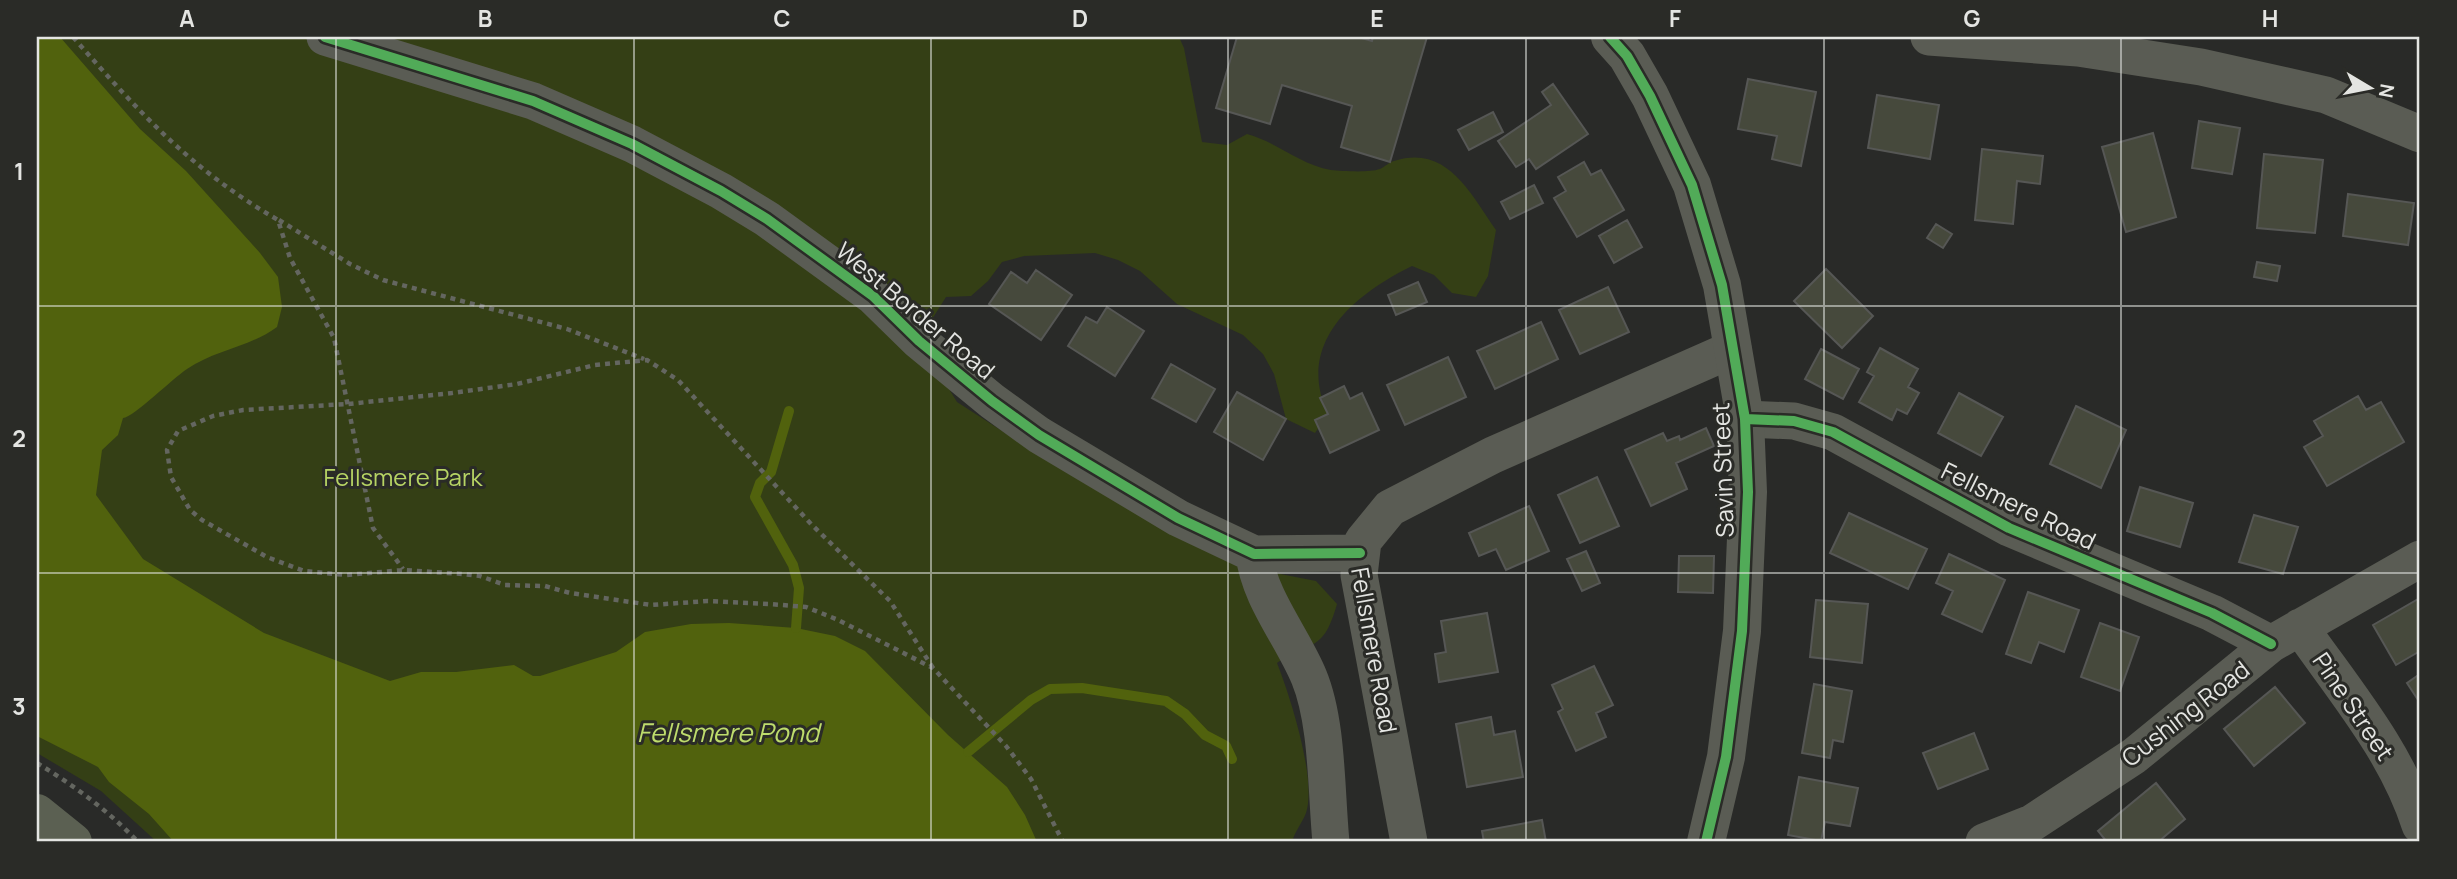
<svg xmlns="http://www.w3.org/2000/svg" width="2457" height="879" font-family="Manrope,sans-serif">
<style>
.green{fill:#343f15}
.water{fill:#51620d}
.lines{fill:none;stroke-linecap:round;stroke-linejoin:round}
.stream{stroke:#51620d;stroke-width:10}
.building{fill:#46493c;stroke:#565755;stroke-width:2}
.path{stroke:#646660;stroke-width:4.5;stroke-dasharray:5 5;stroke-linecap:butt}
.minor{stroke:#5a5c54;stroke-width:37}
.tertiary{stroke:#5a5c54;stroke-width:38}
.secondary{stroke:#5b6052;stroke-width:38}
.cycleway-casing{stroke:#2a2b27;stroke-width:15}
.cycleway{stroke:#51ab58;stroke-width:10}
.grid{fill:none;stroke:#e4e5e2;stroke-width:2;stroke-opacity:0.55}
.labels{text-anchor:middle;dominant-baseline:central;stroke-width:6;stroke-linejoin:round;paint-order:stroke}
.street-label{font-size:24px;fill:#e4e5e2;stroke:#2a2b27}
.park-label{font-size:24px;fill:#b7d464;stroke:#2a2b27}
.water-label{font-size:26px;font-style:italic;fill:#bedc6c;stroke:#2a2b27}
.neatline{fill:none;stroke:#e4e5e2;stroke-width:2.5}
.grid-label{font-size:23px;text-anchor:middle;font-weight:bold;fill:#e4e5e2}
</style>
<rect width="100%" height="100%" fill="#292a28"/>
<path class="green" d="M37,37H1179L1184,48L1202,142L1227,145L1247,134C1277,142 1300,165 1331,170C1343,171 1368,173 1380,169C1385,167 1389,162 1394,161C1447,144 1470,193 1496,230L1488,276L1476,297L1452,293L1434,275L1412,266C1353,295 1295,344 1328,414L1315,433L1286,419L1274,374L1263,354L1243,335L1177,304L1140,271L1118,260L1095,253L1024,256L1002,262L988,281L971,296L946,297L919,340L957,402L1058,467L1255,569L1316,581L1337,604C1323,653 1313,639 1277,663C1290,696 1317,779 1306,813C1302,823 1295,831 1292,842H157L101,791L37,753Z"/>
<path class="water" d="M37,37H60L140,129L186,171L260,253L278,277L282,307L277,327C250,347 215,350 187,369C173,378 134,417 123,418L118,435L102,450L96,495L143,559L264,633L390,681L421,672H456L514,665L533,676H540L616,652L645,632L691,624L729,623L796,628L835,636L865,651L948,735L1007,787L1025,815L1037,842H174L149,814L109,782L98,767L37,736Z"/>
<g class="lines">
<path class="stream" d="M789,411L771,472L760,483L755,497L793,565L799,588L796,628
M968,752L1031,700L1050,689L1082,688L1166,701L1185,714L1205,735L1226,746L1232,759"/>
</g>
<path class="building" d="M1237,37H1358L1372,41L1373,37H1427L1390,162L1341,147L1352,106L1282,85L1270,124L1216,108Z
M1748,79L1816,92L1801,166L1772,159L1777,136L1738,129Z
M1553,84L1588,134L1536,169L1529,159L1516,167L1498,141L1551,105L1542,92Z
M1877,95L1939,105L1930,159L1868,148Z
M1493,112L1503,132L1469,150L1458,130Z
M2199,121L2240,128L2232,174L2192,168Z
M2153,133L2176,217L2126,232L2102,147Z
M1982,149L2043,156L2040,184L2017,181L2013,224L1975,220Z
M2264,154L2323,160L2315,233L2257,228Z
M1584,162L1591,175L1601,170L1624,210L1577,237L1554,198L1566,191L1558,177Z
M1534,185L1543,203L1510,219L1501,202Z
M2348,194L2414,203L2408,245L2343,236Z
M1627,220L1642,247L1614,263L1599,236Z
M1936,224L1952,234L1943,248L1927,238Z
M2257,262L2280,266L2277,281L2254,277Z
M1826,269L1873,316L1842,348L1794,301Z
M1036,270L1072,295L1041,340L989,304L1011,272L1027,283Z
M1418,282L1427,302L1396,315L1388,295Z
M1608,287L1629,332L1580,354L1559,310Z
M1107,307L1144,331L1115,376L1068,346L1086,317L1097,323Z
M1541,322L1558,359L1495,389L1477,351Z
M1880,348L1918,369L1908,387L1919,393L1907,414L1897,409L1892,420L1859,402L1874,376L1867,372Z
M1821,349L1859,369L1843,399L1805,379Z
M1448,357L1466,397L1405,425L1387,385Z
M1171,364L1215,389L1196,422L1152,398Z
M1344,386L1350,399L1362,393L1379,430L1330,453L1315,420L1328,414L1320,398Z
M1237,392L1286,419L1263,460L1214,432Z
M1959,393L2003,417L1981,456L1938,433Z
M2358,396L2366,410L2381,402L2404,442L2327,486L2304,447L2323,436L2314,421Z
M2076,406L2126,430L2101,488L2050,464Z
M1706,428L1714,446L1676,463L1687,489L1651,506L1625,450L1663,433L1667,441L1679,436L1680,440Z
M1597,477L1619,526L1580,543L1558,495Z
M2140,487L2193,503L2180,547L2127,531Z
M1529,506L1549,551L1506,570L1496,549L1479,556L1469,533Z
M1849,513L1927,549L1908,589L1830,553Z
M2254,515L2298,527L2283,574L2239,562Z
M1586,551L1600,583L1582,591L1567,559Z
M1949,554L2005,580L1982,632L1942,614L1953,591L1936,583Z
M1679,556H1714L1713,593L1678,592Z
M2028,592L2079,610L2064,652L2039,642L2031,663L2006,654Z
M2420,598V651L2396,665L2373,625Z
M1816,600L1868,604L1862,663L1810,657Z
M1487,613L1498,672L1439,682L1435,654L1446,652L1441,621Z
M2100,623L2139,637L2120,691L2081,677Z
M1594,666L1613,705L1596,713L1606,737L1576,751L1558,712L1563,709L1552,685Z
M2420,674V703L2407,683Z
M1814,684L1852,691L1843,742L1833,740L1830,758L1802,753Z
M2275,687L2305,723L2254,766L2224,729Z
M1491,717L1494,735L1515,731L1523,777L1467,787L1456,724Z
M1974,733L1988,769L1938,789L1923,753Z
M1799,777L1858,788L1850,826L1825,822L1821,841L1788,835Z
M2156,783L2185,819L2158,842H2107L2098,831Z
M1542,820L1546,842H1484L1482,831Z"/>
<g class="lines">
<path class="path" d="M73,37C139,112 190,169 278,220L290,258L334,338L373,528L403,569
M279,220L350,264L383,280L567,329L644,359
M933,668L890,601L812,525L678,380L647,360L595,365L517,384L452,393L348,404L243,410L213,416L178,431L167,450L171,477L190,510L202,520L267,557L304,571L346,575L404,570L463,574L480,576L505,585L545,586L570,593L651,605L708,601L770,604L806,607L836,619L933,668L1006,746L1031,779L1063,842
M37,763C73,785 109,811 138,842"/>
<path class="minor" d="M325,37L533,101L632,144L721,191L767,219L873,296L919,341L992,401L1039,435L1178,518L1254,554L1360,553
M1929,37L2078,48L2201,67L2326,95L2420,134
M1745,419L1794,421L1833,432L2009,528L2212,613L2271,644
M1254,554C1259,598 1292,636 1309,677C1328,723 1326,792 1331,842
M2300,627C2344,690 2397,752 2420,825
M1409,842L1359,575L1363,541L1390,508L1493,455L1733,349
M1984,842L2032,823L2134,756L2271,644L2420,559"/>
<path class="tertiary" d="M1610,37L1627,56L1650,96L1692,185L1722,285L1745,419L1748,492L1742,631L1726,757L1706,842"/>
<path class="secondary" d="M37,813L73,842"/>
<g class="cycleway-casing">
<path id="cycleway" d="M325,37L533,101L632,144L721,191L767,219L873,296L919,341L992,401L1039,435L1178,518L1254,554L1360,553
M1610,37L1627,56L1650,96L1692,185L1722,285L1745,419L1748,492L1742,631L1726,757L1706,842
M1745,419L1794,421L1833,432L2009,528L2212,613L2271,644"/>
</g>
<use href="#cycleway" class="cycleway"/>
</g>
<path class="grid" d="M336,37V842M634,37V842M931,37V842M1228,37V842M1526,37V842M1824,37V842M2121,37V842M37,306H2420M37,573H2420"/>
<g class="labels">
<g class="street-label">
<text transform="translate(916 310) rotate(40)">West Border Road</text>
<text transform="translate(1722 470) rotate(-92)">Savin Street</text>
<text transform="translate(2019 505) rotate(26)">Fellsmere Road</text>
<text transform="translate(1375 650) rotate(80)">Fellsmere Road</text>
<text transform="translate(2354 706) rotate(56)">Pine Street</text>
<text transform="translate(2185 713) rotate(-38)">Cushing Road</text>
</g>
<g class="park-label">
<text x="403" y="476">Fellsmere Park</text>
</g>
<g class="water-label">
<text x="728" y="732">Fellsmere Pond</text>
</g>
</g>
<rect width="2457" height="879" fill="none" stroke="#2a2b27" stroke-width="77"/>
<g transform="translate(2370 88) rotate(100)" stroke="#2a2b27" stroke-width="5" paint-order="stroke">
<path d="M0-5L12 26L0 18L-12 26Z" fill="#e4e5e2"/>
<text y="-10" font-size="19" font-weight="bold" text-anchor="middle" fill="#e4e5e2">N</text>
</g>
<rect x="38" y="38" width="2380" height="802" class="neatline"/>
<g class="grid-label">
<text x="187" y="27">A</text>
<text x="485" y="27">B</text>
<text x="782" y="27">C</text>
<text x="1080" y="27">D</text>
<text x="1377" y="27">E</text>
<text x="1675" y="27">F</text>
<text x="1972" y="27">G</text>
<text x="2270" y="27">H</text>
<text x="19" y="180">1</text>
<text x="19" y="447">2</text>
<text x="19" y="715">3</text>
</g>
</svg>
